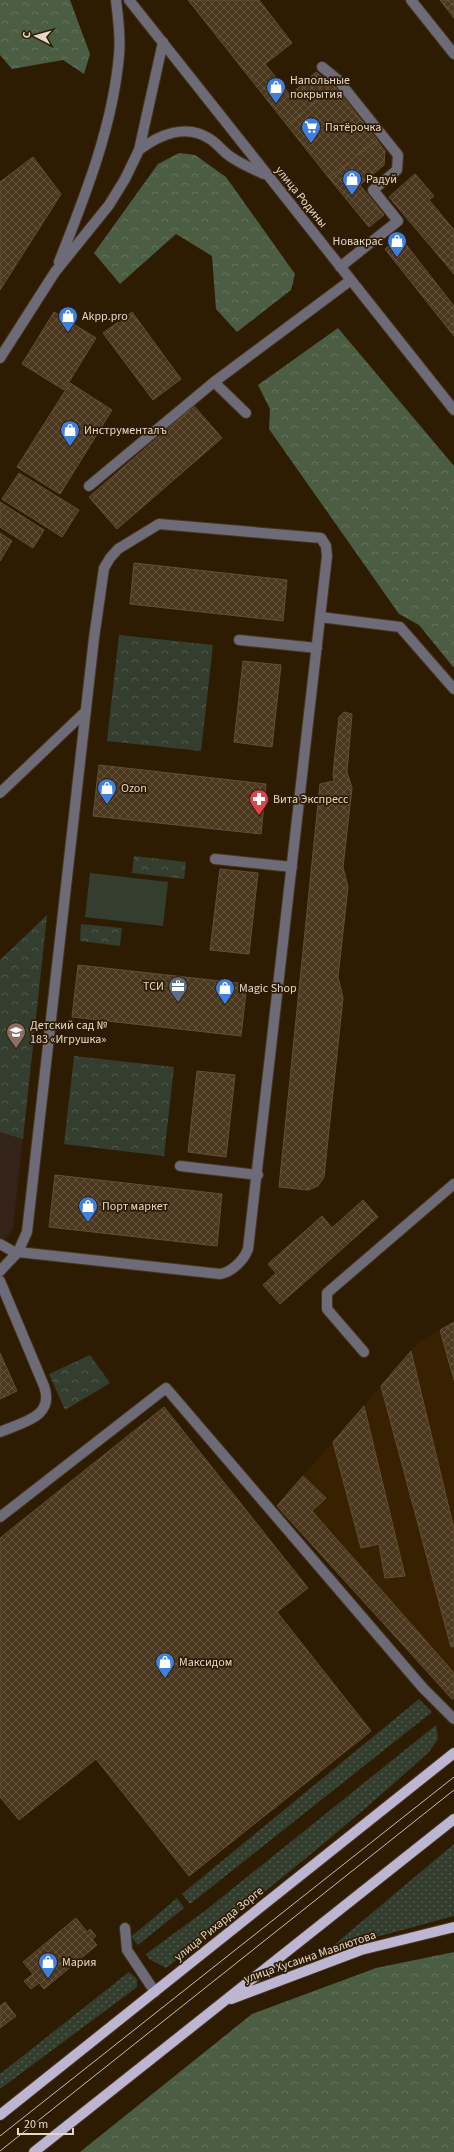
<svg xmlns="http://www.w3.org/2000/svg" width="454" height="2152" font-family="'Source Sans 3',sans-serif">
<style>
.built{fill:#382100}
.education{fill:#332319}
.grass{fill:url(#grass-dots)}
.forest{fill:url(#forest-crowns)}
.park{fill:url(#park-crowns)}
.garden{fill:#343e2f}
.building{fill:url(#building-cross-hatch);stroke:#634e34}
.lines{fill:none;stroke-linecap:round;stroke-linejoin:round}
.minor-casing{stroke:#47361e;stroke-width:12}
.major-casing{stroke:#47361e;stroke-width:12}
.minor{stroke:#6d6b78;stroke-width:10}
.major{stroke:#bcb6d3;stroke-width:10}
.tram{stroke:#c9bbab;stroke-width:1}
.labels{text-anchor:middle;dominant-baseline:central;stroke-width:3.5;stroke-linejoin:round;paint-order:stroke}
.poi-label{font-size:12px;fill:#e4d7c9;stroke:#2e1c02;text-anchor:start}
.street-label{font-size:12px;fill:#e4d7c9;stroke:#2e1c02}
</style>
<defs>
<pattern id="grass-dots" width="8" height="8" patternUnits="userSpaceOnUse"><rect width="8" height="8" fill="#343e2f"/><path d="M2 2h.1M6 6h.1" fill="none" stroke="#51594c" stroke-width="1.8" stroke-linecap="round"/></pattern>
<pattern id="forest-crowns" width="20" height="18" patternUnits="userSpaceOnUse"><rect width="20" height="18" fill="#4b5d43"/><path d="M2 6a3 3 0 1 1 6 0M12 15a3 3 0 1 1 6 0" fill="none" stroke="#65745d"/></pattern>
<pattern id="park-crowns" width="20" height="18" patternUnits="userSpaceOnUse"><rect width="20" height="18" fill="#343e2f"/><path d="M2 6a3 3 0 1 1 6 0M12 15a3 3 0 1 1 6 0" fill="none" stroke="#51594c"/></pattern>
<pattern id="building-cross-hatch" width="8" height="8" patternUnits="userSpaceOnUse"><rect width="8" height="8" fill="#4a371e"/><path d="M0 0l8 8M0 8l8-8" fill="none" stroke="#64533d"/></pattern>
</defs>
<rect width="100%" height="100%" fill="#2e1c02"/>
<path class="built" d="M454,1322V1698L452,1699L277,1506L420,1341Z"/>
<path class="education" d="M47,915L13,1229L0,1244V960Z"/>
<path class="grass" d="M419,1699L432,1712L190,1904L182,1894Z
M436,1725L438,1739L429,1752C345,1828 257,1900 166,1968L149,1959L146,1954L206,1910Z
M454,1844V1916L328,1950Z
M177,1898L184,1908L138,1945L131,1937Z
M129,1972L137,1979V1987L0,2089V2074Z"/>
<path class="forest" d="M0,0H70L90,54L84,74L63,60L12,69L0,55Z
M179,153L195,155L226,177L295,274L291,290L237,332L216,309L212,256L176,234L120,284L94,253L158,164Z
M338,328L454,466V668L419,625L399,614L269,429L270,409L258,385Z
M454,1952V2152H80L252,2014L376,1968Z"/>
<path class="park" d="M119,635L213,645L201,751L107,741Z
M134,856L186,862L184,879L132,873Z
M47,915L23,1139L0,1132V960Z
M81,924L122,928L120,946L80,941Z
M74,1056L174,1067L164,1156L64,1144Z
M90,1355L110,1383L65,1410L49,1374Z"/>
<path class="garden" d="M90,873L168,882L163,926L85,917Z"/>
<path class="building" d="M188,0H259L292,43L265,64L290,95L316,72L335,87L287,125Z
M440,0H454V18Z
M335,87L377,140L329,178L287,125Z
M377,140L385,151L384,165L360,185L384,215L369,227L329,178Z
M33,157L61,194L0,290V182Z
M415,174L434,196L429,200L454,230V274L389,197Z
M400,237L454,306V336L385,249Z
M54,312L96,338L64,390L22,364Z
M132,312L181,379L153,400L103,333Z
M70,383L112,410L60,494L17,467Z
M194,406L222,438L117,529L89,497Z
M19,473L79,510L62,537L2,499Z
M0,502L44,530L33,548L0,527Z
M0,533L12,541L0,561Z
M134,563L287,580L283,621L130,604Z
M243,661L281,665L272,747L234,742Z
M344,712L352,714L347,772L352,788L343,867L348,887L338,977L343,998L324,1177L318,1186L308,1190L279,1187L320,784L334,781L333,774L339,717Z
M99,765L266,784L261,834L93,816Z
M220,869L258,873L249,954L210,950Z
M78,965L247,984L241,1036L72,1017Z
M197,1071L235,1075L226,1157L188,1152Z
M55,1175L222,1194L217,1246L49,1227Z
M363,1200L378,1217L280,1304L263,1285L276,1273L268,1264L322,1216L332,1228Z
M454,1322V1380L440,1330Z
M411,1351L454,1529V1646L451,1647L381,1386Z
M0,1353L17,1391L0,1399Z
M364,1406L405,1576L385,1578L379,1544L361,1548L333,1442Z
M164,1407L308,1588L277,1612L371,1731L189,1876L96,1759L19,1820L0,1797V1538Z
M303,1476L326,1498L312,1511L454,1673V1698L452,1699L277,1506Z
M76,1918L87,1932L90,1929L96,1936L92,1939L97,1945L44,1989L39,1983L31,1989L24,1981L33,1974L23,1962Z
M5,2002L16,2016L0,2028V2006Z"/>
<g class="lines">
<g class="minor-casing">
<path id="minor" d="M129,0L454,410
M411,0L454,54
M322,67L338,80L398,155L397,170L373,190L398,221L340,267
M139,150C159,135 186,123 210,139C218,144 223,152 231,157C241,164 253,169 264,174
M59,262C85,196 113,126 119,55C121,37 118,18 116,0
M0,358L55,272L109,205L125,179L139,150L163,42
M214,382L246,413
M89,486L214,382L351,280
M320,617L400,627L454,689
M239,640L317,648
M0,793L86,711
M215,859L292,867
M180,1166L258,1175
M0,1244L16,1253
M0,1271L18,1252L27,1232L94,638L104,568L110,558L118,549L159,524L321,538L326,546L327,556L248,1249C244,1260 232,1272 220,1274L18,1252
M0,1281L44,1386C55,1417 23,1422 0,1432
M364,1352L327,1309V1293L454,1184
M0,1517L166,1388L423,1688L454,1719
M125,1928L127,1950L155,1992"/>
</g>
<g class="major-casing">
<path id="major" d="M231,1999L361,1950L454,1927
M0,2115L454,1753
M34,2152L454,1819"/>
</g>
<use href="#minor" class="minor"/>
<use href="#major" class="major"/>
<path class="tram" d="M0,2136L454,1777
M0,2151L454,1790"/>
</g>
<defs>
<g id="shop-pin" transform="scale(1)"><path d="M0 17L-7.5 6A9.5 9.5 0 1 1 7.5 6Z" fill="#3f7fe0" stroke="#2e1c02"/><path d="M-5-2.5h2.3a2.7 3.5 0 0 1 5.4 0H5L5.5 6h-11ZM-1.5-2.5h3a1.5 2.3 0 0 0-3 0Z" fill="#fff"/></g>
<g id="supermarket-pin" transform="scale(1)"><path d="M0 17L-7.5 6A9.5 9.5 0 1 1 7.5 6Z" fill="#3f7fe0" stroke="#2e1c02"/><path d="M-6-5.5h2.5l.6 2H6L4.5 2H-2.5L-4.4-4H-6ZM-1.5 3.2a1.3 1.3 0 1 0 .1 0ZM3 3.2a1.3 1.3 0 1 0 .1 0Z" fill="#fff"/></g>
<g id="pharmacy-pin" transform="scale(1)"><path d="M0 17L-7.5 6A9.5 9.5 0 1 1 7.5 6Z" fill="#e0444e" stroke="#2e1c02"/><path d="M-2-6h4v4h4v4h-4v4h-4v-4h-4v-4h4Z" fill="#fff"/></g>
<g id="office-pin" transform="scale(1)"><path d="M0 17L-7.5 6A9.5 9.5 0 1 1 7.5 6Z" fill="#5c6f8a" stroke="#2e1c02"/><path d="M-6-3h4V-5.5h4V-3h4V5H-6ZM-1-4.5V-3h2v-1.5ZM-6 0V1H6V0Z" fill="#fff"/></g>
<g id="school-pin" transform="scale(1)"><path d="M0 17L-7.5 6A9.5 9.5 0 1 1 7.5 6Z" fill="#8d6e63" stroke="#2e1c02"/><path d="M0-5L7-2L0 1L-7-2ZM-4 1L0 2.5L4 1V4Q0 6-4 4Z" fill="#fff"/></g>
</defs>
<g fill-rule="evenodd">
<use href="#shop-pin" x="276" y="87"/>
<use href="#supermarket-pin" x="311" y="127"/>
<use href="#shop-pin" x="352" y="179"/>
<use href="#shop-pin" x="397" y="241"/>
<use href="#shop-pin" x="68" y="316"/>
<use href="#shop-pin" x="70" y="430"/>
<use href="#shop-pin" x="107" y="788"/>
<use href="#pharmacy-pin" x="259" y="799"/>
<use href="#office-pin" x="178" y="986"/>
<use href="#shop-pin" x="225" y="988"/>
<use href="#school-pin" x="16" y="1032"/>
<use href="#shop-pin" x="88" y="1206"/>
<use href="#shop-pin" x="165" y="1662"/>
<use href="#shop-pin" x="48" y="1962"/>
</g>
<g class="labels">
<g class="poi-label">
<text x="290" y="80">Напольные<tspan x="290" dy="14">покрытия</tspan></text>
<text x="325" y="127">Пятёрочка</text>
<text x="366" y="179">Радуй</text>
<text x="383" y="241" text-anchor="end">Новакрас</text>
<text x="82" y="316">Akpp.pro</text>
<text x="84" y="430">Инструменталъ</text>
<text x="121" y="788">Ozon</text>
<text x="273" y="799">Вита Экспресс</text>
<text x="164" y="986" text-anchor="end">ТСИ</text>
<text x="239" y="988">Magic Shop</text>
<text x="30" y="1025">Детский сад №<tspan x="30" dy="14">183 «Игрушка»</tspan></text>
<text x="102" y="1206">Порт маркет</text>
<text x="179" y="1662">Максидом</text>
<text x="62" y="1962">Мария</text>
</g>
<g class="street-label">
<text transform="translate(301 197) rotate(51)">улица Родины</text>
<text transform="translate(219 1924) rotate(-39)">улица Рихарда Зорге</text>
<text transform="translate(310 1957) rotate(-19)">улица Хусаина Мавлютова</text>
</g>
</g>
<g transform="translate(36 36) rotate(276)" stroke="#2e1c02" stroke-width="3" paint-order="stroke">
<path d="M0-3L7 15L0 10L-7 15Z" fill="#e4d7c9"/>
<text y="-6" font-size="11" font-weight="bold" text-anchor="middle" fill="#e4d7c9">С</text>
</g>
<path d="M18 2128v6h55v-6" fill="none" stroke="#e4d7c9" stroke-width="2"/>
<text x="24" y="2128" font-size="12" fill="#e4d7c9" stroke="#2e1c02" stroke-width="3" paint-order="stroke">20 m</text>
</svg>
